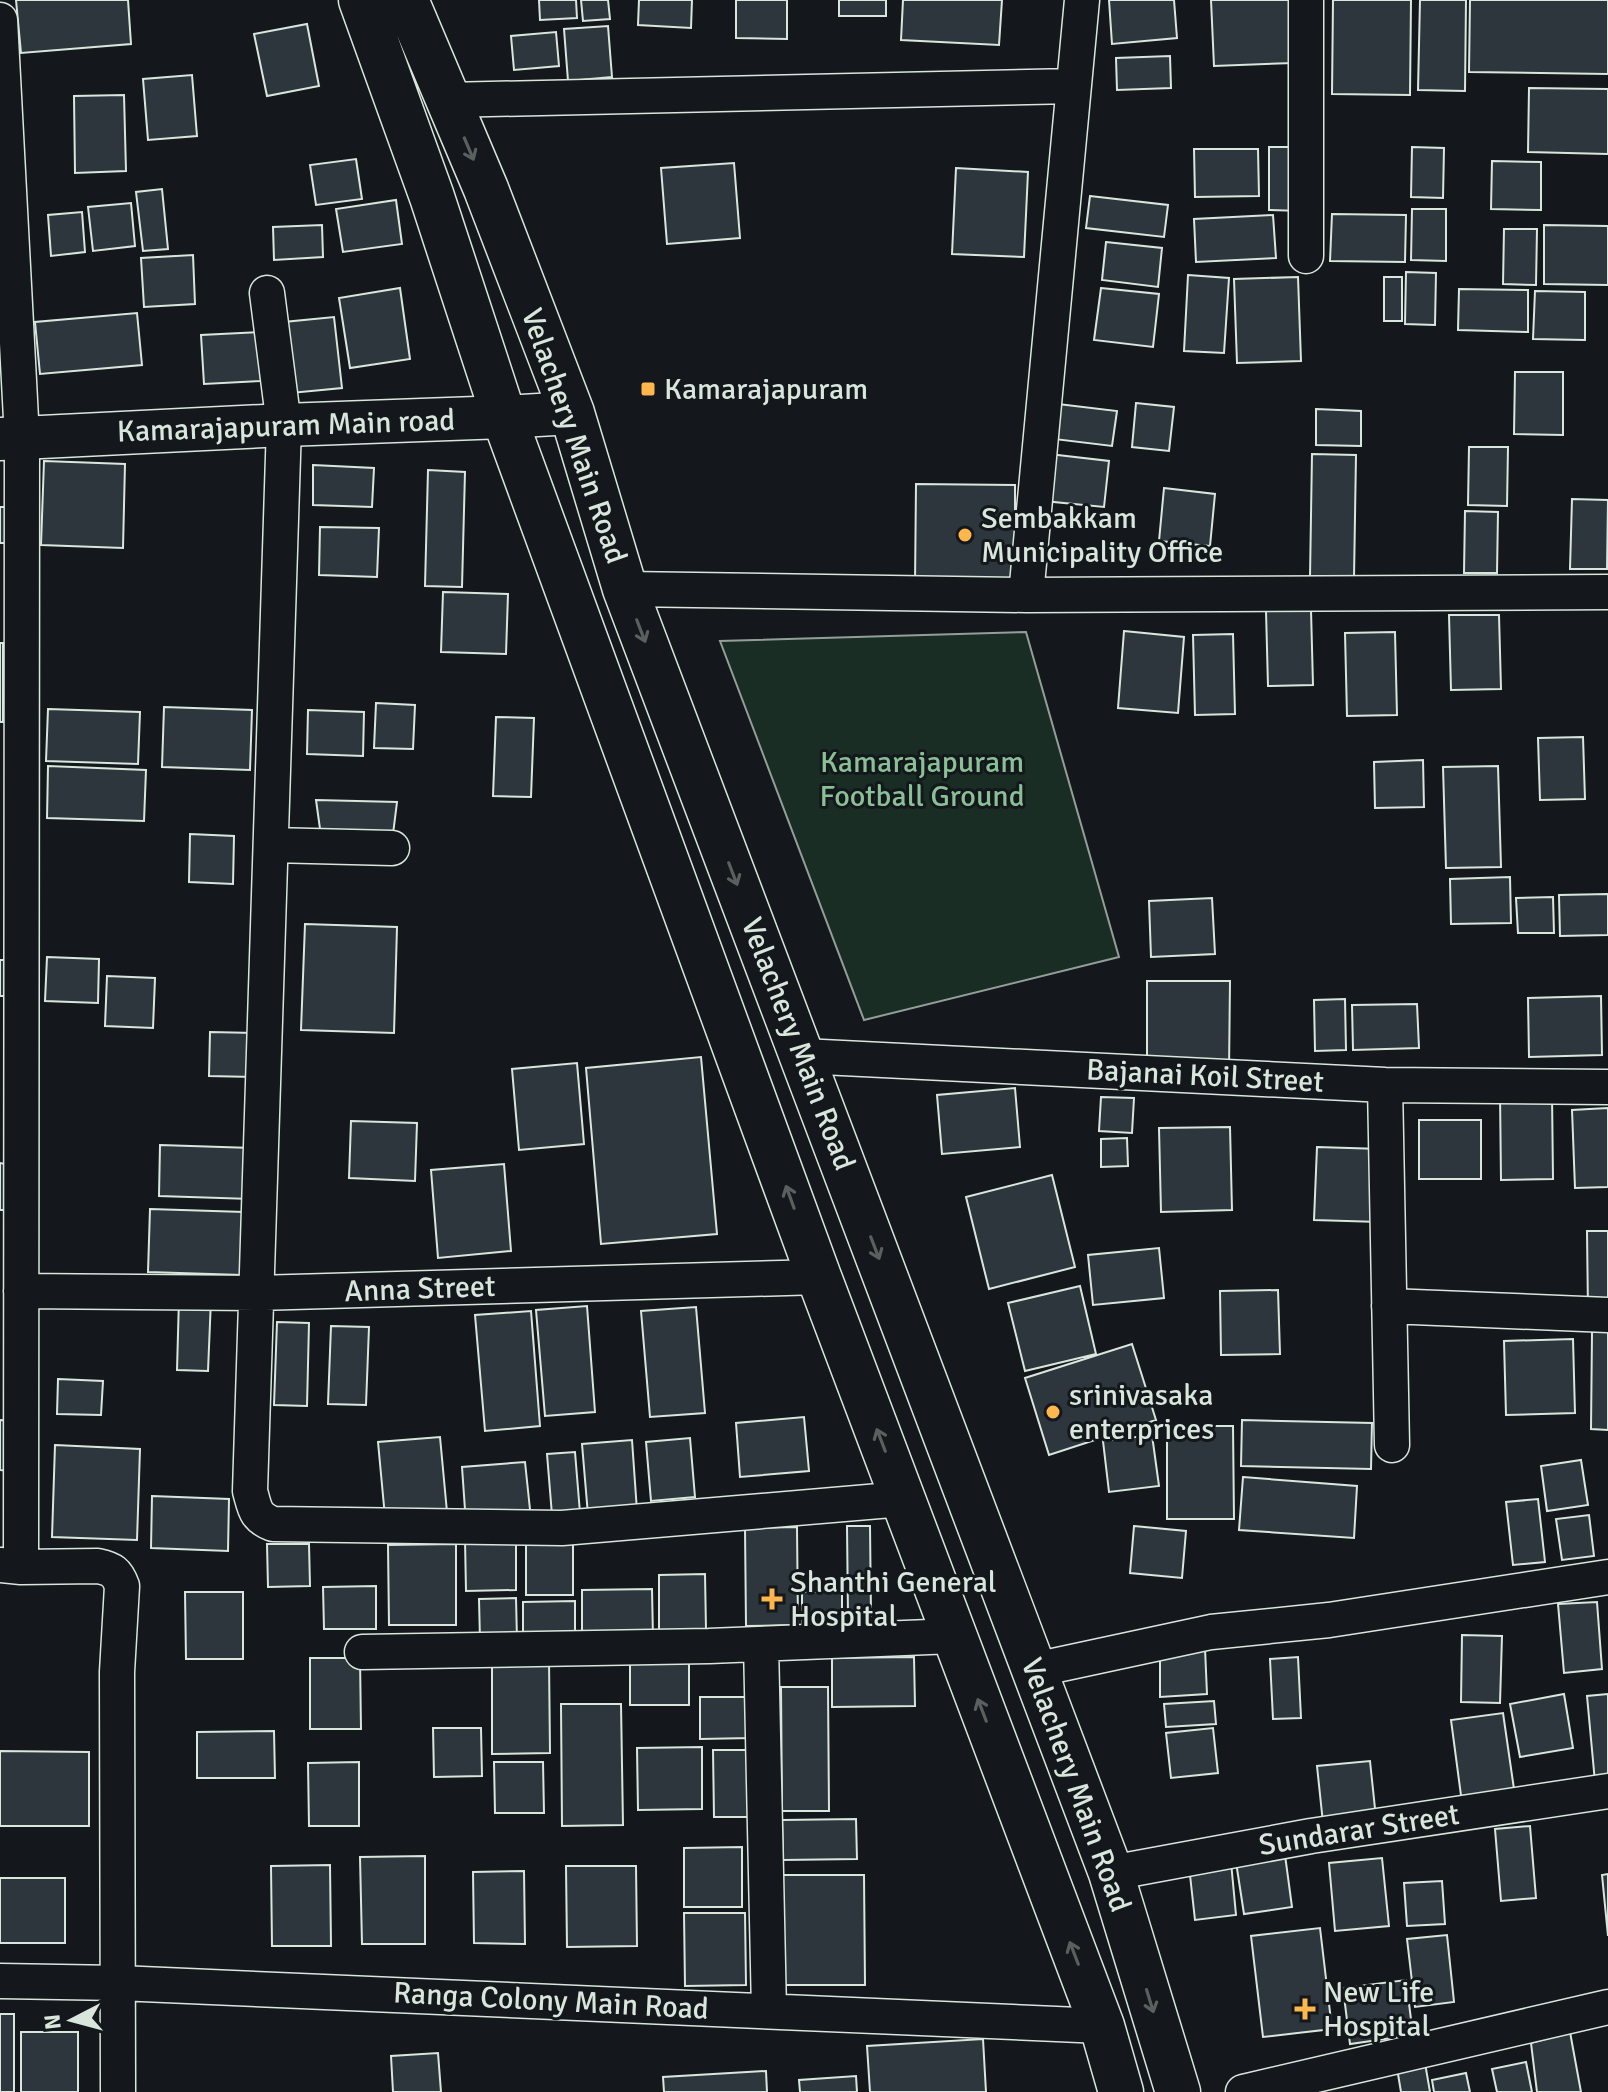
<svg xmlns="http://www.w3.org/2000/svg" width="1608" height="2092" font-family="Signika,sans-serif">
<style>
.green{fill:#1a2d24;stroke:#939e99;stroke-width:2}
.building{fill:#2c363c;stroke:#d8e6dc;stroke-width:2}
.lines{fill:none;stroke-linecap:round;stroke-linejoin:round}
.minor-casing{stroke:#d8e6dc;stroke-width:37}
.tertiary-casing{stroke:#d8e6dc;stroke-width:45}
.primary-casing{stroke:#d8e6dc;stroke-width:47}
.minor{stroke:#14181c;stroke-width:34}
.tertiary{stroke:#14181c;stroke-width:42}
.primary{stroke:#14181c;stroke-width:44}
.oneway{stroke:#59605f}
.poi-dot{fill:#ffb74d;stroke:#14181c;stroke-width:3}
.labels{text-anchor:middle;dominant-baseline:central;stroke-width:6;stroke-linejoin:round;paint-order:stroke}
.poi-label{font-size:30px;fill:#d8e6dc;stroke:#14181c;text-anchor:start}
.street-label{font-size:30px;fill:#d8e6dc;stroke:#14181c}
.park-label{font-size:30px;fill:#8ac095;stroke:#14181c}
</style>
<rect width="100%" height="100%" fill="#14181c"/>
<path class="green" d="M1026,632L1119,957L864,1020L720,641Z"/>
<path class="building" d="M16,0H128L131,44L21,53Z
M539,0H576L577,18L540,20Z
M581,0H608L610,19L583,21Z
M639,0H692L691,28L638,25Z
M736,0H787V39L736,38Z
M839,0H886V16H839Z
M903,0H1002L999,45L901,40Z
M1109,0H1174L1177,38L1112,44Z
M1211,0H1290L1293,63L1214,66Z
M1333,0H1411L1410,95L1332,94Z
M1420,0H1466L1465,91L1418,90Z
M1470,0H1608V74L1469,72Z
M307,24L319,86L267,96L254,34Z
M608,26L612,77L568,81L564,29Z
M556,32L559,66L514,70L511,36Z
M1170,56L1171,88L1117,90L1116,58Z
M192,75L197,136L148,140L143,79Z
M1529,88L1608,89V154L1528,152Z
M124,95L126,171L75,173L74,96Z
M1269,147H1302L1301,211L1269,210Z
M1412,147L1444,148L1443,198L1411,197Z
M1194,149H1258L1259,196L1195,197Z
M356,159L362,199L316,205L310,165Z
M1492,161L1541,162V210L1491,209Z
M734,163L740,238L667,244L661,168Z
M956,168L1028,172L1024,257L952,254Z
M162,189L168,249L143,251L136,192Z
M1090,196L1168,205L1164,237L1086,228Z
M396,200L402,244L343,252L336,209Z
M131,203L135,246L93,251L88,207Z
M1412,209H1446V261L1411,260Z
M82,212L85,252L51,256L48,215Z
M1332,214L1406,215L1405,262L1330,261Z
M1273,215L1276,258L1196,262L1194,219Z
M322,225L323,257L274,260L273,227Z
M1544,225L1608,226V285L1544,284Z
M1504,229H1537L1536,285L1503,284Z
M1106,242L1162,248L1158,287L1102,280Z
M193,255L195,304L144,307L141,258Z
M1406,272L1436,273L1435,325L1405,324Z
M1188,275L1229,278L1224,353L1184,351Z
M1298,277L1301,361L1237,363L1234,279Z
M1384,277H1402V321H1384Z
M400,288L410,359L350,368L339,298Z
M1101,288L1159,294L1153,347L1094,340Z
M1459,289L1528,290V332L1458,330Z
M1535,291L1585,292V340L1533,339Z
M137,313L142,365L40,374L35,322Z
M334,317L342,388L291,393L284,322Z
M259,332L261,381L204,384L201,335Z
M1515,372H1563V435L1514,434Z
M1136,403L1174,407L1169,451L1132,447Z
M1058,404L1117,411L1112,446L1054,439Z
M1316,409L1361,411V446L1316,445Z
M1469,447H1508L1507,506L1468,505Z
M1049,454L1109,461L1104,507L1044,501Z
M1312,454L1356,455L1354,578L1310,577Z
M44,461L125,464L123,548L41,545Z
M313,465L374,468L372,507L313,505Z
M428,470L465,472L462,587L425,586Z
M916,484L1015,485V586L915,585Z
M1164,488L1215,494L1210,546L1159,541Z
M1572,499L1608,500L1607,569H1570Z
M0,507H5V543H0Z
M1465,511L1498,512L1497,573H1464Z
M320,527L379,528L377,577L319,575Z
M443,592L508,594L506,654L441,652Z
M1311,610L1313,685L1268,686L1266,611Z
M1449,615H1499L1501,689L1451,690Z
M1124,631L1184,637L1178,713L1118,708Z
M1395,632L1397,715L1347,716L1345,633Z
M1233,634L1235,714L1195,715L1193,635Z
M0,643H3V722H0Z
M376,703L415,705L413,749L374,748Z
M164,707L252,710L250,770L162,767Z
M48,709L140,712L138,764L46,761Z
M308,710L364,712L363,756L307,754Z
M496,717L534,718L531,797L493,796Z
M1583,737L1585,799L1540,800L1538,738Z
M1423,760L1424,807L1375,808L1374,762Z
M48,766L146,770L144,821L47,818Z
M1498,766L1501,867L1446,868L1443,767Z
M316,800L397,802L393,834L321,836Z
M190,834L234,836L233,884L189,882Z
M1510,877L1511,923L1451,924L1450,879Z
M1608,894V935L1560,936L1559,895Z
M1553,897L1554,933H1518L1516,898Z
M1212,898L1215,954L1151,957L1149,901Z
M305,924L397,927L394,1033L301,1030Z
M47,957L99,959L98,1003L45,1001Z
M0,960H4V996H0Z
M107,976L155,978L153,1028L105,1026Z
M1147,981H1230L1229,1071H1147Z
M1601,996L1602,1055L1529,1057L1528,998Z
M1345,999L1346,1050L1315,1051L1314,1000Z
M1417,1004L1419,1048L1353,1050L1352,1005Z
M210,1032L255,1033L254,1077L209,1076Z
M701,1057L717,1234L601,1244L586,1068Z
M577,1063L584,1144L519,1150L512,1069Z
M1015,1088L1020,1147L942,1154L937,1095Z
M1500,1094H1552L1553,1179L1501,1180Z
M1101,1097L1134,1098L1132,1133L1099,1131Z
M1608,1108V1187L1575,1188L1572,1110Z
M1419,1120H1481V1179H1419Z
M351,1121L417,1123L415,1181L349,1178Z
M1230,1127L1232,1210L1161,1212L1159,1128Z
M1127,1138L1128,1166L1101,1167V1139Z
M160,1145L252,1148L251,1199L159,1196Z
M1317,1147L1381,1149L1379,1222L1314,1220Z
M0,1163L10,1165L4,1210H0Z
M504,1164L511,1251L438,1258L431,1170Z
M1052,1175L1075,1267L989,1289L966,1197Z
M150,1209L244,1212L242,1275L148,1272Z
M1587,1231H1608V1312H1588Z
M1159,1248L1164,1298L1093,1305L1088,1255Z
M1080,1286L1096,1354L1025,1371L1008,1303Z
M1278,1290L1280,1354L1221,1355L1220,1291Z
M179,1298L211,1299L208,1371L177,1370Z
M587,1306L595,1412L545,1416L536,1310Z
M696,1307L705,1413L650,1417L641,1311Z
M531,1311L540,1426L485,1431L475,1315Z
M277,1322L309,1323L307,1406L274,1405Z
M331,1326L369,1327L366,1405L328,1404Z
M1592,1332H1608V1430L1591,1429Z
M1573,1339L1575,1413L1506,1415L1504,1341Z
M1132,1344L1156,1420L1049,1455L1025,1378Z
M58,1379L103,1381L101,1415L57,1414Z
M804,1417L809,1471L740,1477L736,1423Z
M0,1420L13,1421L9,1471L0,1470Z
M1242,1420L1372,1423L1371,1469L1241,1466Z
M1167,1426H1233L1234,1519H1167Z
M1152,1435L1159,1486L1109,1492L1103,1441Z
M440,1437L447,1512L385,1517L378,1442Z
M690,1438L695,1497L651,1501L646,1442Z
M632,1440L637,1511L588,1515L582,1444Z
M55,1445L140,1449L137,1540L52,1537Z
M575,1452L580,1513L552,1515L547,1454Z
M1581,1460L1588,1505L1547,1511L1541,1466Z
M525,1462L531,1519L466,1524L462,1467Z
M1243,1477L1357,1486L1354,1538L1239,1530Z
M152,1496L229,1499L228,1551L151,1548Z
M1538,1499L1545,1562L1513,1565L1506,1502Z
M1589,1515L1594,1556L1562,1560L1556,1519Z
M847,1526H870L871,1616H848Z
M1134,1526L1186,1531L1182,1578L1130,1573Z
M797,1527L798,1625L746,1626L745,1528Z
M516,1539V1590L466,1591L465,1540Z
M573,1540V1595H526V1541Z
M267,1544H309L310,1586L268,1587Z
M456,1544V1625H389L388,1545Z
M705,1574L706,1630L659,1631V1575Z
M376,1586V1629H324L323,1587Z
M652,1589L653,1638L582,1639V1590Z
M185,1592H243V1659H186Z
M802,1592H842V1632H802Z
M516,1598L517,1640H480L479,1599Z
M575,1601V1642L523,1643V1602Z
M1597,1602L1602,1669L1564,1673L1558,1604Z
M1462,1635L1502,1636L1500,1703L1461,1702Z
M1205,1648L1207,1694L1160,1697V1654Z
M689,1657V1705H630V1658Z
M914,1657L915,1706L832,1707V1658Z
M1298,1657L1301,1718L1273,1719L1270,1659Z
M310,1658H360L361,1729H310Z
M492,1659H549L550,1753L492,1754Z
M781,1687H828L829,1811H782Z
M1564,1694L1573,1748L1520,1757L1510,1704Z
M1608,1694V1781L1595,1782L1587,1696Z
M700,1697H751V1738L700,1739Z
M1214,1701L1216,1724L1166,1727L1164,1704Z
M561,1704H621L623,1825L562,1826Z
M1503,1713L1515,1796L1462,1803L1451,1720Z
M433,1728H481L482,1776L434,1777Z
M1213,1728L1218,1773L1171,1778L1166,1733Z
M274,1731L275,1778H197V1732Z
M702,1747V1809L638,1810L637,1748Z
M713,1750H760L761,1817H714Z
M0,1751L89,1752V1826H0Z
M1370,1761L1376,1818L1323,1823L1317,1766Z
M359,1762V1826H309L308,1763Z
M494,1762H543L544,1813H495Z
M856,1819L857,1859L783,1860L782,1820Z
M1530,1826L1536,1898L1501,1901L1495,1829Z
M742,1847V1907H684V1848Z
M1285,1855L1292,1907L1244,1914L1236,1862Z
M425,1856V1944H362L360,1857Z
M1382,1858L1389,1926L1335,1931L1329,1863Z
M1231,1862L1236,1915L1195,1920L1189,1866Z
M330,1865L331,1946H272L271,1866Z
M566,1866H636L637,1946L567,1947Z
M524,1871L525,1944L474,1943L473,1872Z
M1608,1874V1936L1602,1875Z
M774,1875H864L865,1985H775Z
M0,1878H65V1943H0Z
M1442,1881L1445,1924L1407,1926L1404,1883Z
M684,1913H745L746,1985L685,1986Z
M1320,1928L1332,2029L1263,2037L1251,1936Z
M1447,1935L1454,2002L1415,2007L1407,1939Z
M1406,1980L1413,2035L1350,2044L1343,1988Z
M0,2014H14V2092H0Z
M21,2032H78V2092H21Z
M1570,2032L1581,2092H1537L1531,2043Z
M983,2039L986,2092H870L867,2046Z
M438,2053L441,2092H393L391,2056Z
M1526,2062L1532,2092H1497L1492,2069Z
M1425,2063L1430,2092H1401L1397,2068Z
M766,2071L767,2092H664L663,2077Z
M1466,2073L1470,2092H1434L1432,2080Z
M856,2076L857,2092H800L799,2080Z"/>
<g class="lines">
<g class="minor-casing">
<path id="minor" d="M1306,0V256
M0,20L22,438L21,1567
M447,100L1074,86
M267,293L284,425L250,1491C255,1509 255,1517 273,1524L562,1528L903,1499
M625,589L1026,595L1608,592
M1026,595L1082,0
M271,845L392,848
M802,1056L1385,1085L1608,1087
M1385,1085L1392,1445
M21,1291L257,1293L819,1277
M1389,1306L1608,1315
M0,1565L21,1567L98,1566C112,1569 117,1572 122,1586L117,1672L118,2092
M761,1644L769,2011
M362,1652L709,1646L954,1636
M1034,1670L1211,1632L1329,1620L1608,1577
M1111,1873L1311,1836L1608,1791
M0,1981L119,1983L1102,2026
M1243,2092L1608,2007"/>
</g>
<g class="tertiary-casing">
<path id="tertiary" d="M0,439L284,425L504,417L572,413"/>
</g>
<g class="primary-casing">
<path id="primary" d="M361,0L432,197L504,417L819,1277L1102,2026L1121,2092
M406,0L486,189L572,413L625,589L1111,1873L1178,2092"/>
</g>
<use href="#minor" class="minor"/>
<use href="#tertiary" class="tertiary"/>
<use href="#primary" class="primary"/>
</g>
<defs><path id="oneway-shaft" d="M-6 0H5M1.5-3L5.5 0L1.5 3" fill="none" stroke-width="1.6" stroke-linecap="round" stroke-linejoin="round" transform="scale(2)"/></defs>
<g class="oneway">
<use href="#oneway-shaft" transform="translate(469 149) rotate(67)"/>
<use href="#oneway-shaft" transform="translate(641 631) rotate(69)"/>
<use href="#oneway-shaft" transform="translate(733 874) rotate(69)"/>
<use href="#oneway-shaft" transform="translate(790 1197) rotate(-110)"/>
<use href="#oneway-shaft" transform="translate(875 1248) rotate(69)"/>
<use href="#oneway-shaft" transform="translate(881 1440) rotate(-111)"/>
<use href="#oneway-shaft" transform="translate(982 1710) rotate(-111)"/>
<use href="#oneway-shaft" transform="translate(1074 1953) rotate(-111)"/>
<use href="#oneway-shaft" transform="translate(1150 2001) rotate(73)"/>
</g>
<g class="poi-dot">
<rect x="640" y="381" width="16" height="16" rx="4"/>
<circle cx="965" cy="535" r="8"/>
<circle cx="1053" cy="1412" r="8"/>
<path d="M768 1587h8v8h8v8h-8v8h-8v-8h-8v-8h8z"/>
<path d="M1301 1997h8v8h8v8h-8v8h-8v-8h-8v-8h8z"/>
</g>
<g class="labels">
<g class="poi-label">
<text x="664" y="389">Kamarajapuram</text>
<text x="981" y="518">Sembakkam<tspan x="981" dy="34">Municipality Office</tspan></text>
<text x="1069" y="1395">srinivasaka<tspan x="1069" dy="34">enterprices</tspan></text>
<text x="790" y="1582">Shanthi General<tspan x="790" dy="34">Hospital</tspan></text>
<text x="1323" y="1992">New Life<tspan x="1323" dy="34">Hospital</tspan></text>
</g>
<g class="street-label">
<text transform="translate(286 426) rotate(-2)">Kamarajapuram Main road</text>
<text transform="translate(574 436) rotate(71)">Velachery Main Road</text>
<text transform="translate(798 1044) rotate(69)">Velachery Main Road</text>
<text transform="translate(1205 1076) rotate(3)">Bajanai Koil Street</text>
<text transform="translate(420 1289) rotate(-2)">Anna Street</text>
<text transform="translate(1076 1785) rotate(70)">Velachery Main Road</text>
<text transform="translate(1359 1830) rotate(-9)">Sundarar Street</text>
<text transform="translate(551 2001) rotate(3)">Ranga Colony Main Road</text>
</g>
<g class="park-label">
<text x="922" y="762">Kamarajapuram<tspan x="922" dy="34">Football Ground</tspan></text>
</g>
</g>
<g transform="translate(72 2020) rotate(264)" stroke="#14181c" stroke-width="6" paint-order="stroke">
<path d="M0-6L14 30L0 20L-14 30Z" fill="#d8e6dc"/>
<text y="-12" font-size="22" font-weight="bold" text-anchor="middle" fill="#d8e6dc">N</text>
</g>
</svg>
